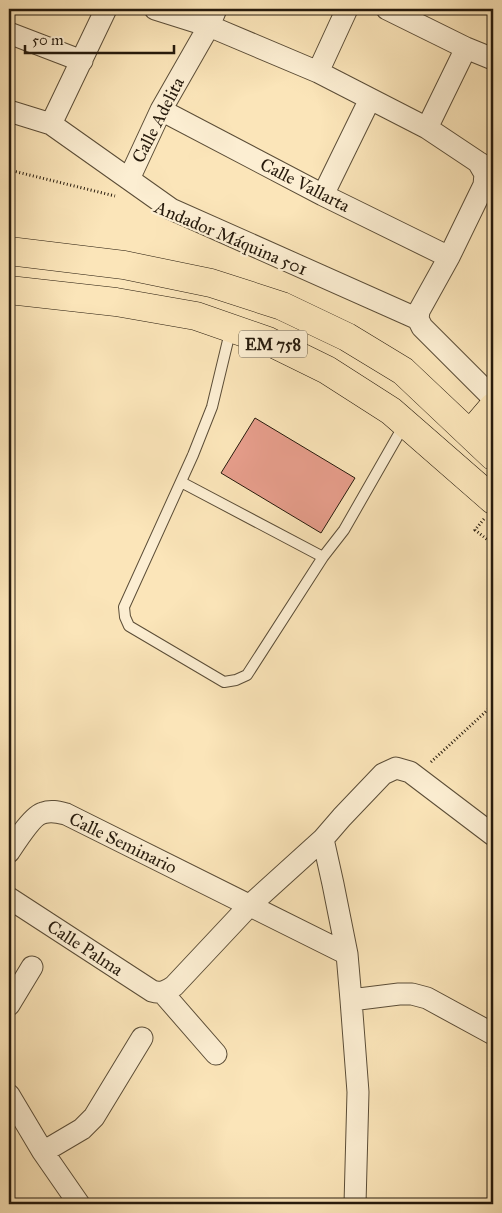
<svg xmlns="http://www.w3.org/2000/svg" width="502" height="1213" font-family="'IM FELL Great Primer',serif">
<style>
.building{fill:#e79e8c;stroke:#261a0c}
.lines{fill:none;stroke-linecap:round;stroke-linejoin:round}
.lane-casing{stroke:#5b4d37;stroke-width:12}
.street-casing{stroke:#5b4d37;stroke-width:23}
.highway-casing{stroke:#261a0c;stroke-width:29}
.path{stroke:#261a0c;stroke-width:3;stroke-dasharray:1 2.5;stroke-linecap:butt}
.lane{stroke:#fceed2;stroke-width:10}
.street{stroke:#fceed2;stroke-width:21}
.highway{stroke:#fbe5b9;stroke-width:28}
.labels{text-anchor:middle;dominant-baseline:central;stroke-width:4.5;stroke-linejoin:round;paint-order:stroke}
.shield{fill:#fceed2;stroke:#665a47;stroke-width:1}
.shield-label{font-size:16px;font-weight:bold;fill:#261a0c}
.street-label{font-size:18px;fill:#261a0c;stroke:#fceed2}
</style>
<rect width="100%" height="100%" fill="#fbe5b9"/>
<filter id="stains"><feTurbulence type="fractalNoise" baseFrequency=".004" numOctaves="4"/><feColorMatrix values="0 0 0 0 .2 0 0 0 0 .09 0 0 0 0 .02 0 0 0 .5 -.17"/></filter>
<radialGradient id="worn" r=".72"><stop offset=".6" stop-color="#630" stop-opacity="0"/><stop offset="1" stop-color="#630" stop-opacity=".3"/></radialGradient>
<path class="building" d="M255,418L355,478L321,533L221,473Z"/>
<g class="lines">
<g class="lane-casing">
<path id="lane" d="M231,328L212,407L193,455L124,607L125,617L129,626L224,682L236,680L247,675L323,557L344,530L404,425
M181,482L323,557"/>
</g>
<g class="street-casing">
<path id="street" d="M155,9L209,26L318,72L427,128L478,162L493,171
M387,9L466,48L493,59
M9,33L82,61
M318,72L347,9
M161,110L323,195L449,257
M9,111L51,124L171,209L418,319
M51,124L106,9
M427,128L466,48
M129,179L161,110L209,26L216,9
M323,195L370,99
M418,319L419,311L449,257L484,185L485,174L478,162
M418,319L422,327L493,398
M323,839L333,884L347,954L351,1000L358,1092L355,1204
M9,852C15,843 33,815 43,813C51,810 58,812 66,814L347,954
M9,898L152,991C161,994 167,991 174,986L249,906L323,839L342,817L383,774L396,768L410,772L493,835
M162,992L216,1054
M351,1000L399,994H412L427,998L493,1034
M9,1005L32,967
M9,1095L43,1152L79,1204
M43,1152L82,1129L94,1117L142,1038"/>
</g>
<g class="highway-casing">
<path id="highway" d="M9,251L124,265L211,283L282,306L347,337L403,371L493,456
M9,290L116,302L196,316L268,341L327,370L391,411L493,500
M470,434L493,407"/>
</g>
<path class="path" d="M9,170L115,196
M484,519L475,530L493,544
M431,762L493,705"/>
<use href="#lane" class="lane"/>
<use href="#street" class="street"/>
<use href="#highway" class="highway"/>
</g>
<g class="labels">
<rect class="shield" x="239" y="330.5" width="68" height="27" rx="4"/>
<g class="shield-label">
<text x="273" y="344">EM 758</text>
</g>
<g class="street-label">
<text transform="translate(158 120) rotate(-63)">Calle Adelita</text>
<text transform="translate(305 185) rotate(27)">Calle Vallarta</text>
<text transform="translate(231 238) rotate(23)">Andador Máquina 501</text>
<text transform="translate(123 843) rotate(26)">Calle Seminario</text>
<text transform="translate(85 948) rotate(33)">Calle Palma</text>
</g>
</g>
<rect width="502" height="1213" fill="none" stroke="#fbe5b9" stroke-width="30"/>
<rect x="10" y="10" width="482" height="1193" fill="none" stroke="#261a0c" stroke-width="2.5"/>
<rect x="15" y="15" width="472" height="1183" fill="none" stroke="#261a0c"/>
<path d="M25 45v8h149v-8" fill="none" stroke="#261a0c" stroke-width="2.5"/>
<text x="32" y="45" font-size="15" fill="#261a0c" stroke="#fceed2" stroke-width="4" paint-order="stroke">50 m</text>
<rect width="100%" height="100%" filter="url(#stains)"/>
<rect width="100%" height="100%" fill="url(#worn)"/>
</svg>
